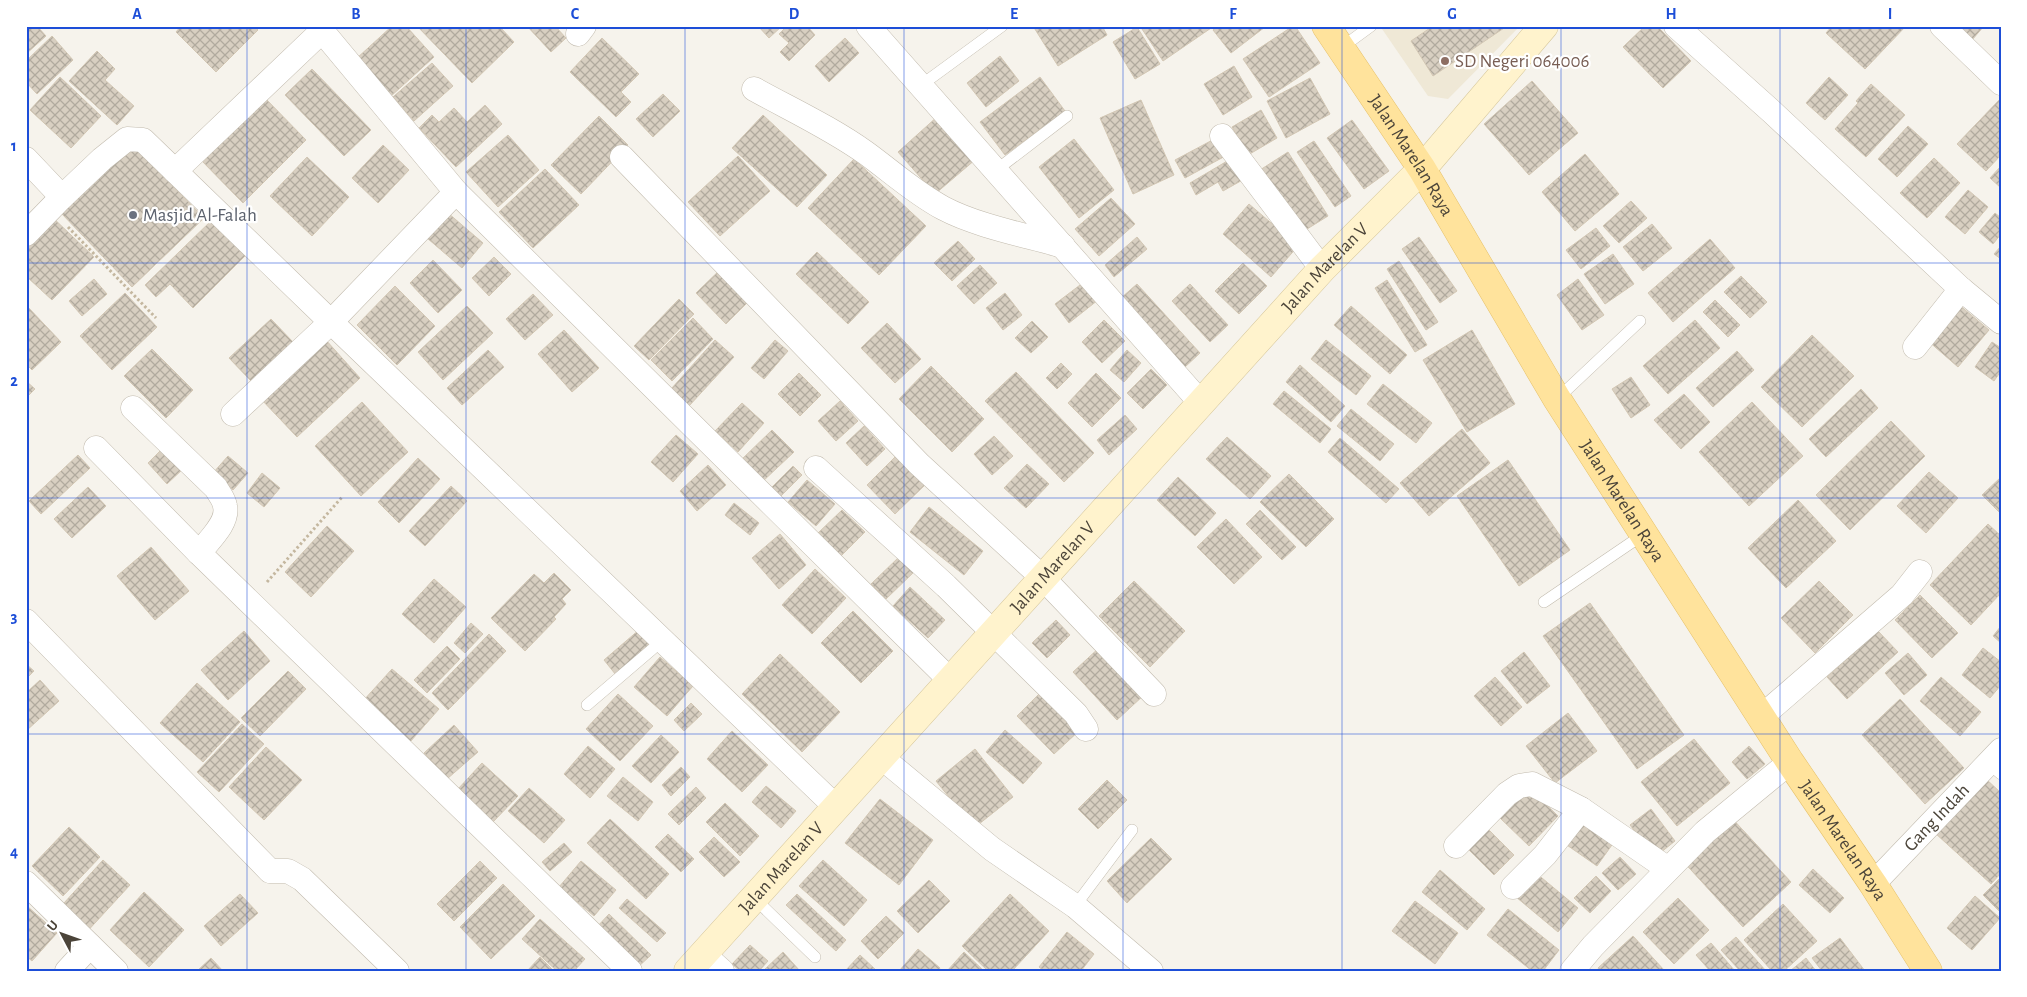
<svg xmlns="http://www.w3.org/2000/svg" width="2027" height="997" font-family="'Alegreya Sans',sans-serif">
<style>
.education{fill:#efe8d6}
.building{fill:url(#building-cross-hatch);stroke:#d3c7b4}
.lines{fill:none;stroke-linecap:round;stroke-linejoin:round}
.lane-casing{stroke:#c2bbae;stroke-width:12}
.street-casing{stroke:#c2bbae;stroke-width:25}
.secondary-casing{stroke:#d6c79b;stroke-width:29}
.primary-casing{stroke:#e6c16a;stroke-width:29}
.path{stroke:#c4b79f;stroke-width:3;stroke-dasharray:2.5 2.5;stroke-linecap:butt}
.lane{stroke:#fff;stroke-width:11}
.street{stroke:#fff;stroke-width:24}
.secondary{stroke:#fff3cd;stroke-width:28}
.primary{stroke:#ffe39c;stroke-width:28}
.grid{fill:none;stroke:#1d4ed8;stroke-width:1;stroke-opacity:0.55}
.education-dot{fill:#8d6e63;stroke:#fff;stroke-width:2}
.worship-dot{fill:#6b7280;stroke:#fff;stroke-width:2}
.labels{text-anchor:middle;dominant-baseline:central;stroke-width:4.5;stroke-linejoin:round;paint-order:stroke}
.education-label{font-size:19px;fill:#785e54;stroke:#fff;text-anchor:start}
.street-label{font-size:19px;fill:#4b4439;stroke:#fff}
.worship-label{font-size:19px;fill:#5b616d;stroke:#fff;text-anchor:start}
.neatline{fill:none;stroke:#1d4ed8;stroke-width:2}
.grid-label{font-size:16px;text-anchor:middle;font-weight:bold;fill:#1d4ed8}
</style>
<defs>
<pattern id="building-cross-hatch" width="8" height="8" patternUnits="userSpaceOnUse" patternTransform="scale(1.25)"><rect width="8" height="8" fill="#d8cfc1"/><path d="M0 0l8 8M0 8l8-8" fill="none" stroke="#b1aa9e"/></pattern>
</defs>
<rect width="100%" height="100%" fill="#f6f3ec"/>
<path class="education" d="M1380,26H1520L1448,99L1428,96Z"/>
<path class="building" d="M32,26H37L46,36L26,54V32Z
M181,26H254L258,30L216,72L176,32Z
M392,26H406L434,57L390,97L356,59Z
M417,26H499L514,42L472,83Z
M527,26H555L566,38L551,52Z
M758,26H782L769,38Z
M787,26H807L815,35L789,61L780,52L789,43L779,34Z
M1033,26H1102L1107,35L1058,66Z
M1140,26H1214L1163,61Z
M1218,26H1264L1265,27L1231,53L1213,30Z
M1293,26H1295L1320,63L1269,97L1243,59Z
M1433,26H1507L1433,76L1411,41Z
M1645,26H1657L1691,61L1663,88L1623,47Z
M1832,26H1906L1865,69L1826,33Z
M1957,26H1984L1972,40Z
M1137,27L1160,64L1135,79L1113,42Z
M52,36L73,60L37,94L26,82V61Z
M602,38L639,74L621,92L631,102L616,117L570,72Z
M845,38L859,53L829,82L815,66Z
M97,51L115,69L105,80L134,106L117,125L69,81Z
M1000,56L1019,81L986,107L967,83Z
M432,63L453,86L414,121L393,97Z
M1234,66L1252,97L1223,115L1204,84Z
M312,69L371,130L344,156L285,95Z
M60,77L101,116L71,148L30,110Z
M1040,77L1065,111L1005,155L980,122Z
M1829,77L1848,95L1825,120L1806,103Z
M1310,78L1330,114L1286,138L1267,101Z
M1532,81L1578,133L1529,175L1484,124Z
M1871,84L1905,115L1866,157L1835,129L1858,103L1856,101Z
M663,94L680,111L653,137L636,119Z
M263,96L306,140L243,203L200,159Z
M2001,98V155L1986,171L1957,144Z
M1141,100L1174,175L1133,194L1100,118Z
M485,105L502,124L456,167L419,128L432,115L439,122L454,108L467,122Z
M1261,110L1277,138L1248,155L1232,127Z
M763,115L827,175L797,207L732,148Z
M599,116L628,145L581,194L551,165Z
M938,116L976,159L935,194L898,152Z
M1352,120L1389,171L1364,189L1327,138Z
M1908,126L1928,144L1897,177L1878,159Z
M508,135L539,170L498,207L466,172Z
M1220,136L1229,154L1185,178L1175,160Z
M1074,139L1114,190L1079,218L1039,167Z
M1314,141L1351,196L1335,207L1297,152Z
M132,144L204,218L132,287L61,213Z
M383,145L409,170L378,203L352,178Z
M1288,152L1328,216L1299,234L1260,170Z
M1585,154L1619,194L1575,231L1542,192Z
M738,156L770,191L720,236L688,202Z
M307,157L349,197L312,236L270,196Z
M1234,157L1246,178L1223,191L1218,182L1196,195L1190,183Z
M1934,158L1960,183L1927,218L1900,193Z
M854,159L926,226L879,275L808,208Z
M2001,166V188L1990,178Z
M545,169L579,205L533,248L499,212Z
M1968,190L1988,207L1965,234L1945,217Z
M1111,198L1135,224L1099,256L1075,229Z
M1631,201L1647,218L1619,243L1603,226Z
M1249,204L1298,246L1271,277L1223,234Z
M448,213L483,243L462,268L427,238Z
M1995,213L2001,218V234L1993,244L1979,232Z
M49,214L94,257L52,300L26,276V238Z
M213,219L247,254L193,308L170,284L156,297L145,285Z
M1652,224L1672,248L1643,271L1623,247Z
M1596,228L1610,246L1581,269L1566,250Z
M1137,237L1147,249L1114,277L1105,265Z
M1419,237L1457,291L1440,303L1402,249Z
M1710,239L1735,268L1673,322L1648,293Z
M958,241L975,259L952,281L934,263Z
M2001,246V259L1994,254Z
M817,252L869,302L848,324L796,274Z
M1613,254L1634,284L1605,304L1584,274Z
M494,257L511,274L489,296L472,278Z
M433,260L462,290L438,313L410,283Z
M1399,261L1438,322L1426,330L1387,269Z
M1243,263L1267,286L1239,314L1215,291Z
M725,265L754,296L726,324L696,293Z
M980,265L997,283L974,304L957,286Z
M1741,276L1767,302L1750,318L1724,292Z
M94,279L107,294L82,316L69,301Z
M1578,279L1604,315L1582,330L1557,295Z
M1387,280L1427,345L1415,352L1375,288Z
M1084,282L1098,300L1069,323L1055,304Z
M1137,284L1200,353L1185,367L1121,298Z
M1190,284L1228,325L1210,342L1172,301Z
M395,286L435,326L397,365L357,325Z
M125,293L157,327L112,370L80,336Z
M1005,293L1022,315L1003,330L986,308Z
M533,294L553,315L525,340L506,319Z
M679,299L694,314L649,360L634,346Z
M1715,300L1740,325L1728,337L1703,312Z
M1958,304L1989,330L1958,367L1927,340Z
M26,305L61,342L32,370L26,364Z
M467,306L493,333L443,380L418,352Z
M1351,306L1407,355L1390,374L1334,325Z
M693,318L713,339L672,381L651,360Z
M271,319L293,342L251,381L229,358Z
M1104,320L1125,341L1102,363L1082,342Z
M1695,320L1720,348L1668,394L1643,366Z
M1032,321L1048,337L1031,353L1015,338Z
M887,323L921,359L895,383L861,348Z
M564,330L599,368L572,392L538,354Z
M1472,330L1515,404L1467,432L1423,360Z
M1812,335L1854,376L1802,427L1761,387Z
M325,339L360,378L297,437L261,399Z
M715,340L734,357L689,406L671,389Z
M775,340L788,351L764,379L751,368Z
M1326,340L1371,376L1356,395L1311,359Z
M1992,342L2001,348V371L1994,381L1975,367Z
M152,349L193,390L166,418L124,376Z
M488,350L504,367L462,405L447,388Z
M1127,350L1141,363L1124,382L1110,370Z
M1737,351L1754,370L1713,407L1696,388Z
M1061,363L1072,374L1057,389L1046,378Z
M1300,365L1345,406L1331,422L1286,382Z
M931,366L984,419L952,452L899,399Z
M1151,369L1167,385L1143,409L1127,393Z
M1016,372L1094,453L1064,482L985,401Z
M799,373L821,395L800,416L778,394Z
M1096,373L1121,398L1092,427L1068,403Z
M1631,377L1650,405L1631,418L1612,389Z
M26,381L35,389L26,398Z
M1383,384L1432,423L1416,443L1367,404Z
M1861,389L1878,408L1826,457L1809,439Z
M1284,391L1331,429L1320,443L1273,404Z
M1684,394L1710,422L1681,449L1654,420Z
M840,401L858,421L836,441L818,421Z
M362,402L408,452L361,496L315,446Z
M1752,402L1803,456L1749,506L1699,452Z
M742,403L764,423L738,452L715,431Z
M1351,409L1394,444L1380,461L1337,426Z
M1125,415L1137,429L1109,455L1097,440Z
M1891,421L1925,456L1850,530L1816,495Z
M864,426L885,449L867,466L846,443Z
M1462,429L1490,463L1429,516L1400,483Z
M772,430L794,452L761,483L740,461Z
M676,435L698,454L673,482L651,462Z
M994,436L1013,456L992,475L974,454Z
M1227,437L1271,476L1250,499L1206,459Z
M1340,438L1399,489L1386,503L1328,452Z
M165,446L185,467L167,484L148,463Z
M78,455L90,468L41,514L29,501Z
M897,455L926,484L895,514L867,485Z
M228,456L248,473L233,490L213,473Z
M418,458L440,479L399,523L378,502Z
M1508,460L1570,550L1519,586L1457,496Z
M1027,464L1049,484L1026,508L1004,488Z
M708,465L726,485L697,511L680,491Z
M793,466L802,475L778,499L769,490Z
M1929,472L1958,498L1926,533L1897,506Z
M262,473L280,488L264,507L247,493Z
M1289,474L1334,519L1306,547L1260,502Z
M1178,477L1216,513L1195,536L1157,500Z
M2001,477V514L1982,495Z
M807,480L835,504L816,526L788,502Z
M451,486L467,501L425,546L409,531Z
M88,487L106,506L72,538L54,519Z
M1798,500L1836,541L1786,588L1748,548Z
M734,503L759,523L750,535L725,515Z
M929,507L983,551L964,575L910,532Z
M842,510L865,532L840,557L817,534Z
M1260,510L1296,547L1282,560L1246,524Z
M1226,519L1262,557L1234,584L1197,547Z
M1988,524L2001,536V593L1971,625L1930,585Z
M327,526L354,551L311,597L285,572Z
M780,534L806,565L779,589L752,558Z
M151,547L189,591L155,620L117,576Z
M900,556L915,571L886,599L871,584Z
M815,569L846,598L812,634L782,605Z
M554,573L571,590L562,599L566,604L554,617L556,619L525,651L491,618L534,574L544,583Z
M434,579L466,607L434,643L402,614Z
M1134,581L1185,631L1150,667L1099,616Z
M1819,581L1853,615L1815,653L1781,618Z
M910,587L945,620L928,638L893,606Z
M1920,595L1958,633L1932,658L1895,620Z
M1590,603L1684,735L1637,769L1543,636Z
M853,611L893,651L861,683L821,643Z
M1056,620L1070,635L1047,658L1032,643Z
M471,623L483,634L465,653L454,643Z
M2001,626V643L1993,636Z
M640,629L653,644L616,675L604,660Z
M244,631L270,661L228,700L201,670Z
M1878,631L1898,652L1847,699L1827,677Z
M489,634L506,651L448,710L432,693Z
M447,646L460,659L427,693L414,680Z
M1101,646L1145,694L1117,720L1073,672Z
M1983,648L2001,662V685L1990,698L1962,675Z
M1524,652L1550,686L1527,704L1501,671Z
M1908,653L1927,675L1904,695L1885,673Z
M780,654L840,712L802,752L742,694Z
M660,657L693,686L667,716L634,687Z
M26,664L34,671L26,679Z
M392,669L439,709L410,742L363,701Z
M288,671L306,689L260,736L241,718Z
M1495,677L1522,707L1501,726L1474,696Z
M1941,677L1981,712L1960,736L1920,701Z
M40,680L59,701L26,731V693Z
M197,683L240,722L203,762L160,723Z
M1042,691L1080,730L1054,754L1017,716Z
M618,694L653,726L620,761L586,729Z
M1900,699L1964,768L1925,804L1862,735Z
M691,703L702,714L684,731L674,720Z
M1568,713L1597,751L1555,783L1526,746Z
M242,724L264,744L219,792L197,772Z
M454,725L478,752L447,779L424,753Z
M1005,730L1042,763L1023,784L986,752Z
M732,731L768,765L742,792L707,759Z
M661,735L679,752L651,783L632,766Z
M1694,739L1730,783L1677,826L1641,782Z
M588,746L615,769L590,798L564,774Z
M1749,746L1765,764L1747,779L1732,762Z
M266,747L302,780L264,820L229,787Z
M975,749L1013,797L974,828L936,781Z
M482,763L518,796L493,822L458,789Z
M681,767L690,777L671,796L662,785Z
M623,777L653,802L638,821L607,796Z
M1985,778L2001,793V873L1991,884L1935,833Z
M1107,780L1127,800L1098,829L1078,809Z
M766,786L796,811L781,828L752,802Z
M696,787L706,798L679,825L668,814Z
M1528,787L1558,816L1529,846L1499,817Z
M529,788L565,820L544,843L508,811Z
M880,799L933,840L899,885L845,843Z
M725,803L759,836L740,856L706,822Z
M1651,809L1675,841L1655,857L1630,825Z
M1729,815L1791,882L1743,927L1681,859Z
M610,819L669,874L646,899L587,843Z
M1582,819L1614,842L1597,866L1564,843Z
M69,827L100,857L63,896L32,866Z
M1486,827L1514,855L1494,875L1466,847Z
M668,834L694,859L681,872L655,847Z
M714,837L740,862L724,877L699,852Z
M1151,838L1172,859L1127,903L1107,881Z
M564,843L572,852L550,871L542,862Z
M1620,857L1636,874L1618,890L1602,873Z
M103,860L130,885L83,936L65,919L72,911L64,903Z
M823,860L867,900L844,926L799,886Z
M480,861L497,878L454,921L437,904Z
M581,861L616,890L594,916L559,887Z
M1813,869L1844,898L1830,913L1799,885Z
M1440,870L1485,909L1467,930L1422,892Z
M1536,873L1578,908L1558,932L1516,897Z
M1596,876L1611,891L1590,913L1574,898Z
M2001,877V913L1983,895Z
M929,880L950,901L918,933L897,911Z
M503,884L535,916L491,959L460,927Z
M144,892L184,930L149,967L110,930Z
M240,894L258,913L221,946L204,926Z
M797,894L846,940L836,951L786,905Z
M1010,894L1049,931L1012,971H988L962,946Z
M1975,896L2000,918L1972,950L1947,928Z
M1678,898L1709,930L1674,964L1643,932Z
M627,899L666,933L657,942L619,908Z
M1415,901L1458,933L1435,964L1392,931Z
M1783,904L1817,941L1784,971H1772L1744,940Z
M26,905L57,933L32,961L26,956Z
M1508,909L1559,950L1543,971H1532L1487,935Z
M609,914L651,955L637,968L596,928Z
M886,916L904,933L878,959L861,941Z
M540,919L585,959L574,971H557L522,939Z
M1067,932L1094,954L1081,971H1044L1039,967Z
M1633,936L1664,970L1600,971L1598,968Z
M1736,937L1766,971H1740L1721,950Z
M1840,938L1865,971H1822L1812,958Z
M1711,943L1735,971H1710L1696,955Z
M750,945L768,961L759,971H740L732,964Z
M918,949L940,968L938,971H899Z
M783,952L800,971H763Z
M964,952L984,971H947Z
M860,955L877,971H845Z
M540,957L554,971H527Z
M211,958L223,971H197Z
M1806,958L1816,971H1790Z"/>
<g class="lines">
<g class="lane-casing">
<path id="lane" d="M1341,48L1371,26
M920,86L1002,26
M995,171L1067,116
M1557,399L1640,321
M1544,602L1644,534
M587,705L663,640
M1989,764L2001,774
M754,898L815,957
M1075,906L1132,830"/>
</g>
<g class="street-casing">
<g id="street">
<path d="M318,26L456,192L951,681"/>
<path d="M868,26L1201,403"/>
<path d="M1676,26L1771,111L1961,289L2001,322"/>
<path d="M1942,26L2001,83"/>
<path d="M578,34L584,26"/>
<path d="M754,89C792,110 831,128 866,153C892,172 915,193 943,208C977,226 1025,235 1063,246"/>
<path d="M1222,136L1322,269"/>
<path d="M622,157L919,464L1043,578L1154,694"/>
<path d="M26,159L62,197L102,159L127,139L143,140L331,322L836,807"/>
<path d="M175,171L323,30"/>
<path d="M26,234L62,197"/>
<path d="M1915,347L1961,289"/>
<path d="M133,408L216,488C219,494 224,499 225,506C229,523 208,541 199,553"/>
<path d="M233,414L331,322L456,192"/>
<path d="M96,448L199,553L630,971"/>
<path d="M816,468L946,586L1076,714L1086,729"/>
<path d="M26,621L270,871H288L302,879L397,971"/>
<path d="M1761,717L1902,595L1920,572"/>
<path d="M881,757L992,849L1075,906L1151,971"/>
<path d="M1456,846L1507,794L1519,786L1532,784L1581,809L1668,869"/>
<path d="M26,883L116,971"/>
<path id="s1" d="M1873,884L2001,750"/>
<path d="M1513,887L1545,855L1581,809"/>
<path d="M703,954L722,971"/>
<path d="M67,971L90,946"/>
<path d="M1572,971L1593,946L1705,832L1790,762"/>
</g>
</g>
<g class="secondary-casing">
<g id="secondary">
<path id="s2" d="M688,971L1322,269L1422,169L1544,26"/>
</g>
</g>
<g class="primary-casing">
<g id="primary">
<path id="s3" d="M1326,26L1422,169L1557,399L1790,762L1873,884L1928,971"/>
</g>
</g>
<path class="path" d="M68,227L156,318
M267,582L343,496"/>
<use href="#lane" class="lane"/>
<use href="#street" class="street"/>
<use href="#secondary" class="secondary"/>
<use href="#primary" class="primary"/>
</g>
<path class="grid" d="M247,26V971M466,26V971M685,26V971M904,26V971M1123,26V971M1342,26V971M1561,26V971M1780,26V971M26,263H2001M26,498H2001M26,734H2001"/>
<circle class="education-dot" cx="1445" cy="61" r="5"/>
<circle class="worship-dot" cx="133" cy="215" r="5"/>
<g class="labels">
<g class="education-label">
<text x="1455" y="61">SD Negeri 064006</text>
</g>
<g class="street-label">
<text stroke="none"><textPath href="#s3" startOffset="155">Jalan Marelan Raya</textPath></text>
<text stroke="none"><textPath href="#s2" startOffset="949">Jalan Marelan V</textPath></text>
<text stroke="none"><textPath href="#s3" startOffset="560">Jalan Marelan Raya</textPath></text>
<text stroke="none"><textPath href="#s2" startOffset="544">Jalan Marelan V</textPath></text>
<text stroke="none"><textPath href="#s1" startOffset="92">Gang Indah</textPath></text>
<text stroke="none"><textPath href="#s3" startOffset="965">Jalan Marelan Raya</textPath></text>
<text stroke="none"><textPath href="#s2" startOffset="139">Jalan Marelan V</textPath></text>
</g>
<g class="worship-label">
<text x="143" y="215">Masjid Al-Falah</text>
</g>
</g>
<rect width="2027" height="997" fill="none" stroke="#ffffff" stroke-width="55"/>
<g transform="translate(62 934) rotate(311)" stroke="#ffffff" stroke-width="4" paint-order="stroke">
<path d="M0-4L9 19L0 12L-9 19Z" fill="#4b4439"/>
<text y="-8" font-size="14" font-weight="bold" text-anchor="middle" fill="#4b4439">U</text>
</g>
<rect x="28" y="28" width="1972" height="942" class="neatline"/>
<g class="grid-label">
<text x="137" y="19">A</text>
<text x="356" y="19">B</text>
<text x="575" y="19">C</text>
<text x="794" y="19">D</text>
<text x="1014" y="19">E</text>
<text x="1233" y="19">F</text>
<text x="1452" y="19">G</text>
<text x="1671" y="19">H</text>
<text x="1890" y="19">I</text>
<text x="14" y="151">1</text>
<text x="14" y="386">2</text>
<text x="14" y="622">3</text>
<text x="14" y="857">4</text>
</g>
</svg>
